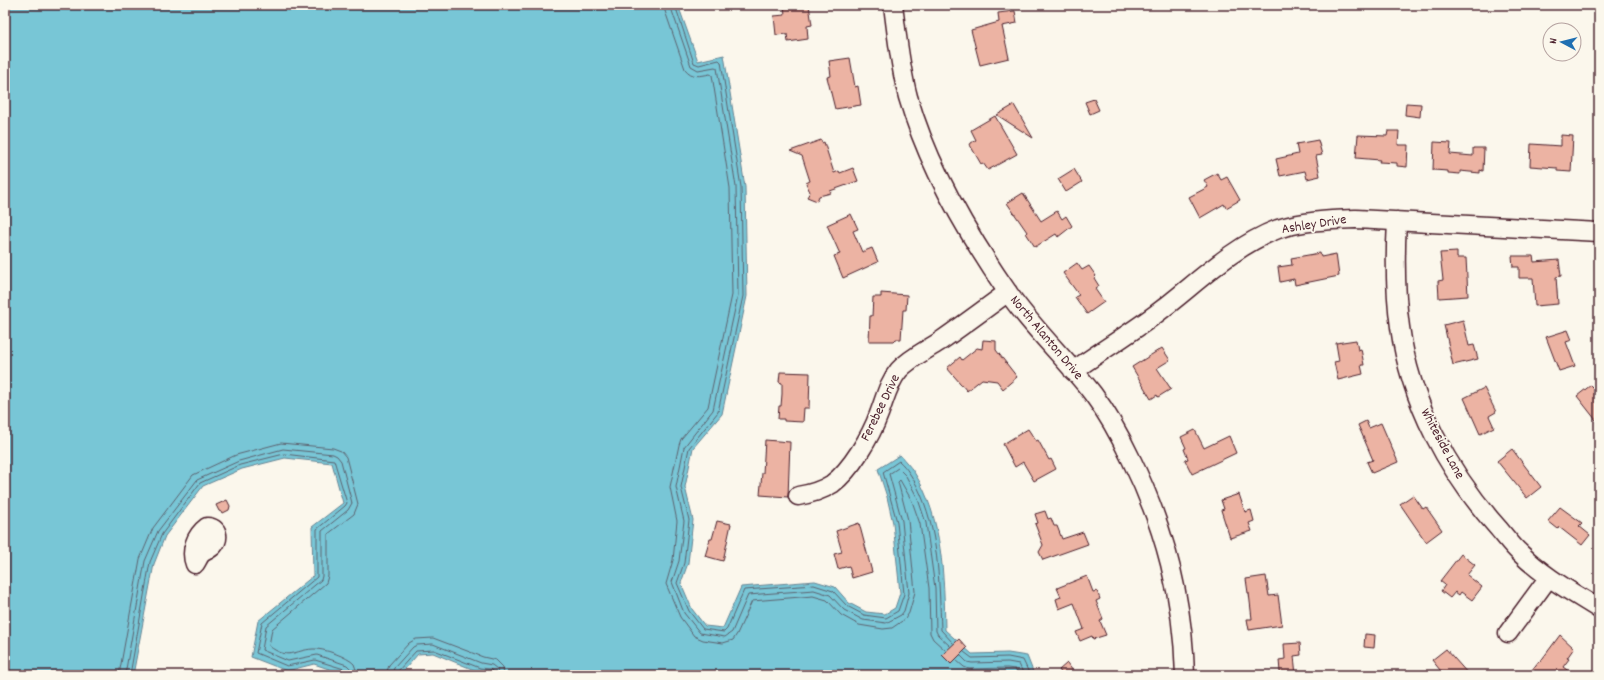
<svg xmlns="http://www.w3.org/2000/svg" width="1604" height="680" font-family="Dekko,sans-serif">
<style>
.water{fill:#78c6d6;stroke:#668392}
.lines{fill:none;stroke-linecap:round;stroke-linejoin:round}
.shore{stroke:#5c626f;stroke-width:1}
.building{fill:#ecb3a3;stroke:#4a1f2b}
.minor-casing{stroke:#4a1f2b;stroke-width:21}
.minor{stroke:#fbf7ec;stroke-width:18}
.labels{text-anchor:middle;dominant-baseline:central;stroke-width:3.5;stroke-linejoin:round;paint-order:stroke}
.street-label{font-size:14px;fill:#4a1f2b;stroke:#fbf7ec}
</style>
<rect width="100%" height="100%" fill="#fbf7ec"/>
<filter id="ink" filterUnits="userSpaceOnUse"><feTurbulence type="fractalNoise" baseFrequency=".025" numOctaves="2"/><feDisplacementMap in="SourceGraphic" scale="8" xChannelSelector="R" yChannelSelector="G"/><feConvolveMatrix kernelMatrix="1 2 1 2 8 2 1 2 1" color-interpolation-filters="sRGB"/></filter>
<g filter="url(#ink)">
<path class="water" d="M5,5H678L698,61L724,55L745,187L747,296L722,414L693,448L685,487L693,520L688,563L681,583L692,609L705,626L723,628L741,587L815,581L835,587L849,603L866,612L885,614L895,608L900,593L893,523L887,497L878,469L900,455C905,461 910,466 914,472C943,518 944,577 945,630L972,654L1008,653L1027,656L1034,674L1032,675H550L547,674L501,675L479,672L433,653L418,654L400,675H346L314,664L287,671L251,657L258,621L313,576L312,527L343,503L332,463L285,458L242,469L203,486L165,536L154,564L133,675H5Z"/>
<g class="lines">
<path class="shore" d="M664,5L665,11L685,69C692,78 700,76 710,74L712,75L730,188L732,295L708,407L681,439L679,445L670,487L677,521L673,560L666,584L680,617L694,636L703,640L723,643L733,640L737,634L752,601L813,596L827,600L841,615L859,625L883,629L892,628L905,619L909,613L915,592L908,520L898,482L900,480L912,501L920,524L929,588L930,633L933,639L945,650
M670,5L691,66L698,70L715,67L717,68L736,187L738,295L713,410L684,447L676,487L684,521L679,561L672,582L684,613L700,633L725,637L732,632L748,595L814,590L830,595L844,610L863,620L886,623L901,615L904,611L909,593L902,521L889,474L898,468L906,476L918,499L926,523L935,588L936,631L938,635L950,646
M675,5L694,63L699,65L719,60L721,62L741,187L743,296L718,412L689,448L681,487L689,520L684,563L677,583L689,611L703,629L724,632L727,629L744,590L814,585L833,591L847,606L864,615L886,618L898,611L904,594L897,522L883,472L899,461C907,468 912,477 917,486C939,530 939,581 941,630L953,643
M964,652L972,658L1008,657L1023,660L1030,675
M961,656L967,662L972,663L1008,662L1019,664L1024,675
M956,660L964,667L969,669L1007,668L1015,669L1018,675
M119,675L140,559L153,528L193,475L236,455L281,443L333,448L341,451L346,457L358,504L354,514L328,534V576L326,583L272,629L269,646C289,661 294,650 313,649C323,648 348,657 354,664L358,675
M125,675L145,561L158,531L197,480L239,461L283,449L333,454L337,456L341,461L352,503L348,510L322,531V576L321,580L266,626L262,650L288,661L317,655L347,665L351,669L352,675
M130,675L150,562L162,534L200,483L240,465L284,454L334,460L347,503L345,506L317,529V577L262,623L256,653L287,666L315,660L344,669L347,675
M386,675L389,665L409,643L416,639L433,638L483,657L496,660L503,667L504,675
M392,675L394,668L413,647L417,645L433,644L481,663L492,665L497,669L498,675
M397,675L398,671L416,651L434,650L480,668L490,669L493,672V675"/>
</g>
<path class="building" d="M784,5H809L812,25L807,26L808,39L788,42L787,34L776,35L774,16L785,15Z
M1015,11L1017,23L1002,26L1009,58L980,65L971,30L999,22L998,13Z
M850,58L855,87L858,86L861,105L835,109L827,77L831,76L829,61Z
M1094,99L1099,110L1090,114L1085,102Z
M1406,103L1421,104L1420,117L1405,115Z
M1014,105L1033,138L997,115Z
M995,116L1017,154L988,170L983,163L981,164L970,145L971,143L976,140L971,130Z
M1388,131H1399L1398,145H1408L1407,167L1397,166V163L1379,162L1380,160L1356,158L1358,135L1387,136Z
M1561,135L1573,136L1571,172L1557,171V168L1530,166L1531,144L1561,146Z
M821,140L822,143L824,142L834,173L839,171L840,173L853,168L858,181L830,191L831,193L819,196L817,201L807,197L810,192L806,183L810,181L802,156L790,151Z
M1318,140L1322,155L1316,156L1320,176L1307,179L1305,171L1280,176L1276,159L1298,154L1296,144Z
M1434,142L1451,143L1450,154L1473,156V148H1484L1483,171L1480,170V173L1460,171V174L1448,173V171L1433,170Z
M1074,169L1082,182L1066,192L1058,179Z
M1217,173L1221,180L1227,177L1240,200L1226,208L1224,204L1200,218L1189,197L1208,187L1204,180Z
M1023,193L1041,221L1057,211L1062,219L1066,216L1072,226L1058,237L1056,234L1035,247L1026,233L1027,232L1007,203Z
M851,214L858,229L853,231L862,252L872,248L878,262L843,278L834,256L840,254L827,225Z
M1457,252V258H1466L1468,296L1439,298L1438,281L1443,280L1440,253Z
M1320,253L1321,257L1336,254L1339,276L1295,285L1294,279L1280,282L1278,267L1292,265L1291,258Z
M1512,256H1533L1534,262L1559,260L1561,276L1556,277L1558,304L1535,306L1533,278H1519V267H1513Z
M1077,263L1082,270L1089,266L1096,276L1094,278L1099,286L1095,289L1104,302L1087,314L1075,297L1079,295L1063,273Z
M881,293L907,295L906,310H903L901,339H896L894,341H869L870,316H872L873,297H881Z
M1463,320L1469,346L1474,345L1478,359L1453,365L1444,325Z
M1568,330L1572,340L1566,342L1575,366L1559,371L1546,337Z
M983,340L996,341V350L1017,377L1003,389L997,381L982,379L967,391L947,368L960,357L962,360L977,348L982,349Z
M1356,340L1358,350L1361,349L1364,365H1361L1363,374L1338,380L1334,362L1339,361L1336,343Z
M1162,348L1170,360L1157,368L1171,389L1158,397L1157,395L1151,399L1132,367Z
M780,372L810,373L809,408H804L803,422L784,421V419H778L779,406H781L782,394V383L779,382Z
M1591,385L1599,393V424L1577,396Z
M1484,388L1496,412L1489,416L1494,427L1480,434L1464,398Z
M1366,421L1369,428L1381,423L1398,462L1372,473L1367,462L1373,460L1358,425Z
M1028,429L1036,441L1038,440L1049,460L1051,459L1056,469L1034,481L1023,462L1015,467L1003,444Z
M1195,430L1204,448L1229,436L1236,453L1192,474L1185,460L1188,459L1184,449L1186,448L1181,437Z
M765,440L790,442L788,497L760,495L762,473H763Z
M1512,449L1541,487L1527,498L1497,461Z
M1239,494L1245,512L1251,510L1254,521L1249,523L1252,531L1230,538L1221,510L1224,509L1221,500Z
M1413,495L1423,509L1426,507L1442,530L1426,542L1400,504Z
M227,500L230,506L229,510L223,513L219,511L216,505Z
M1560,507L1582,523L1579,526L1590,535L1582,545L1559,527L1558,529L1548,521Z
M1045,511L1048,519L1051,518L1054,526H1057L1062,539L1083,532L1088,544L1043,560L1039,552L1043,545L1035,524L1038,523L1035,514Z
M717,521L731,524L723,561L705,556L710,539H712Z
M859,523L872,572L852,578L849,566L838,569L834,554L842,552L836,531Z
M1461,554L1475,565L1467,575L1482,587L1472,600L1461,592L1459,595L1455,592L1450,598L1441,591L1445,585L1440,581Z
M1087,576L1093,592L1097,591L1100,599L1096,601L1103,619L1100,621L1106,635L1093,639L1092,636L1080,641L1076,632L1084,629L1074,603L1059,609L1056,599L1061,597L1057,588Z
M1266,576L1269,596L1278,595L1282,625L1249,630L1247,619H1252L1249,593H1248L1246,579Z
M1365,634L1375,635L1374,648L1364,647Z
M1560,635L1574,648L1567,658L1569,659L1563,667L1574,675H1528L1539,661L1540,662Z
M959,639L967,648L951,664L942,655Z
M1300,643L1301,655L1294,656L1296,675H1281V672H1280L1279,660L1285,659L1284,644Z
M1446,649L1469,675H1444L1432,660Z
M1067,663L1076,675H1063L1059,670Z"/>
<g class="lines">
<g class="minor-casing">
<path id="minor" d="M893,5C897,36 900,67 908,97C928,166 968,235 1009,294C1034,330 1066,359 1093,394C1108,414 1120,436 1131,459C1165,528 1183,597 1185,675
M1397,221C1395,256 1395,292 1400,327C1410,402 1448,472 1498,528C1505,536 1512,546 1520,553C1543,576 1572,592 1599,609
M1073,371C1100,352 1129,334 1156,314C1195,285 1231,247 1278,229C1302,221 1330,220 1356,219L1599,232
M798,496C810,494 821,491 832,484C851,470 871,436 879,414C885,399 888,383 899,370C910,358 925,351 939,342C962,326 985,309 1008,292
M207,527C218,527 220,538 213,546C210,549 205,551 202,553C199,556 197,561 195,564C190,551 195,536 207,527Z
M1508,633L1549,577"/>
</g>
<use href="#minor" class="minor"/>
</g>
</g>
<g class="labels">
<g class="street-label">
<text transform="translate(1314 225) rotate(-9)">Ashley Drive</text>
<text transform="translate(1046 338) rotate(50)">North Alanton Drive</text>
<text transform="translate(881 408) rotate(-64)">Ferebee Drive</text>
<text transform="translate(1442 444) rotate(62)">Whiteside Lane</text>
</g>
</g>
<rect width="1604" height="680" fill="none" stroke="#fbf7ec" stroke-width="20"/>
<rect x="10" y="10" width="1584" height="660" fill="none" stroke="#4a1f2b" stroke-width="1.5" filter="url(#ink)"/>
<g transform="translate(1562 42) rotate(277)"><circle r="19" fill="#fbf7ec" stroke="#b4a19f"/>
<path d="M0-3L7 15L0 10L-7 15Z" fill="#1f6fb2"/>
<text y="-6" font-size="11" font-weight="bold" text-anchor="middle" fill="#4a1f2b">N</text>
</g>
</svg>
